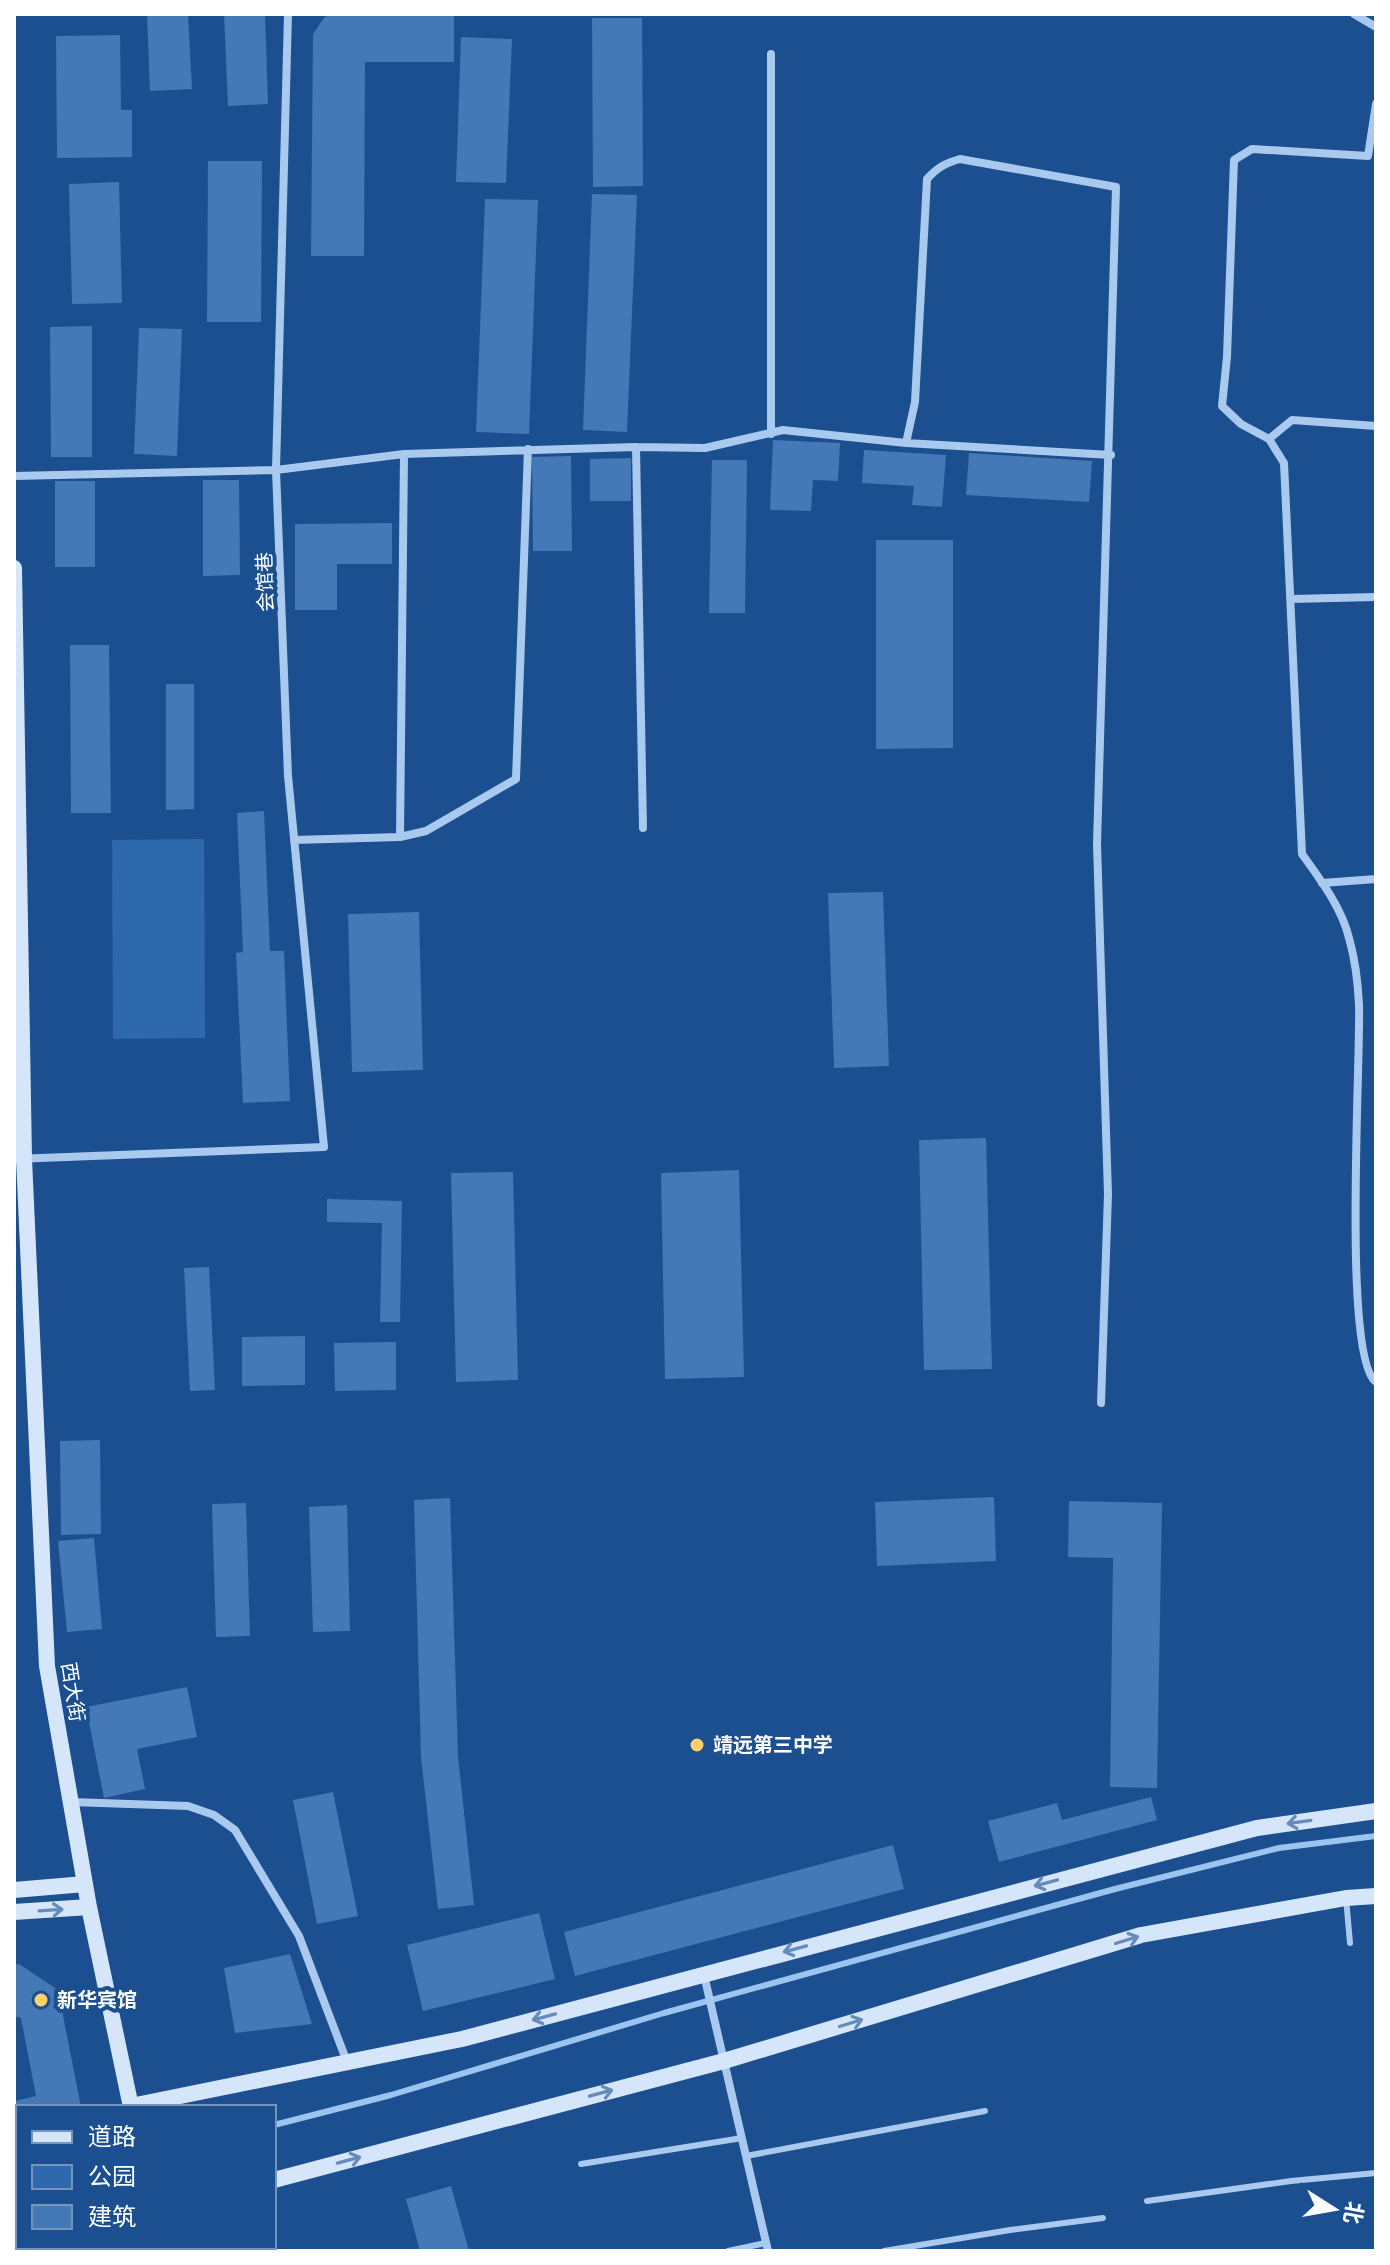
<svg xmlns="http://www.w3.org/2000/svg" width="1390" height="2265" font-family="Roboto,'Noto Sans SC',sans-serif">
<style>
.green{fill:#2e69ad}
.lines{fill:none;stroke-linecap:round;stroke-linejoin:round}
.stream{stroke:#9cc4f0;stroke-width:6}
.building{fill:#4478b7}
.service{stroke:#a9c9ee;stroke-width:6}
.minor{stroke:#a9c9ee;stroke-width:8}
.tertiary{stroke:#a9c9ee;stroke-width:14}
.secondary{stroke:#d6e6fa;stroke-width:16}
.oneway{stroke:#668bba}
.poi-dot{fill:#ffd166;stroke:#1b4f8f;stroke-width:3}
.labels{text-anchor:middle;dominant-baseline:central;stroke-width:8;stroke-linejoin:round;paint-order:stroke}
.street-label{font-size:20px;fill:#fff;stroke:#1b4f8f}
.poi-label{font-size:20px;font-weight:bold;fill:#fff;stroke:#1b4f8f;text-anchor:start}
</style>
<rect width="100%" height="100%" fill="#1b4f8f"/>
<path class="green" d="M204,839L205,1038L113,1039L112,840Z"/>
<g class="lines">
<path class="stream" d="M274,2125L391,2095L664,2013L1115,1889L1279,1848L1376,1836
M14,2182L18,2181"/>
</g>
<path class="building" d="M147,14H188L192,89L150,91Z
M224,14H265L268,104L228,106Z
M331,14H454V62H365L364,256H311L313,34L324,18Z
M592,18H642L643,186L593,187Z
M120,35L121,110H132V157L57,158L56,36Z
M461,37L512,39L506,183L456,182Z
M208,161H262L261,322H207Z
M119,182L122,303L72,304L69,184Z
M592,194L637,195L627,432L583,430Z
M485,199L538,200L529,434L476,432Z
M92,326V457H51L50,327Z
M139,328L182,329L177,456L134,454Z
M773,440L840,443L838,481L813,480L811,511L770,510Z
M864,450L946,455L942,507L912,505L914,486L862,483Z
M969,453L1092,461L1089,502L966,495Z
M571,456L572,551H533L532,457Z
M631,458V501H590V459Z
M712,460H747L745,613H709Z
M203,480H239L240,575L203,576Z
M55,481H95V567H55Z
M392,523V564H337V610H295V524Z
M876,540H953V748L876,749Z
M70,645H109L111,813H71Z
M166,684H194V809L166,810Z
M264,811L270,951H284L290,1101L243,1103L236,953L243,952L237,813Z
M883,892L889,1066L834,1068L828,893Z
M419,912L423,1070L352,1072L348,914Z
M986,1138L992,1369L924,1370L919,1140Z
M739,1170L744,1377L665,1379L661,1173Z
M513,1172L518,1380L456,1382L451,1173Z
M327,1199L402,1201L400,1322H380L382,1223L327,1222Z
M209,1267L215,1390L190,1391L184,1268Z
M305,1336V1385L242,1386V1337Z
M396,1342V1390L335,1391L334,1343Z
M100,1440L101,1534L61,1535L60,1441Z
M994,1497L996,1561L877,1566L875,1502Z
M450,1498L458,1756L474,1905L438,1909L421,1757L414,1500Z
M1069,1501L1162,1503L1157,1788L1110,1787L1113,1558L1068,1557Z
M246,1503L250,1636L216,1637L212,1504Z
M347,1505L350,1631L313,1632L309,1507Z
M94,1538L102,1629L67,1632L58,1541Z
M187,1687L197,1737L137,1749L145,1789L104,1798L86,1707Z
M333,1792L358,1916L317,1924L293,1800Z
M1151,1797L1157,1820L999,1862L988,1821L1057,1803L1062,1820Z
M893,1845L904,1889L575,1976L564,1932Z
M539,1913L555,1979L423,2011L407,1945Z
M290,1954L312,2024L235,2033L224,1968Z
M19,1964L58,1990L81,2107H18V2152L14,2153V2101L36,2096L21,2018L14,2016V1965Z
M451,2186L469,2251H420L406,2199Z
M65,2247H132V2251H51Z"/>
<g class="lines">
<path class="service" d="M1346,1898L1350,1943
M746,2156L985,2111
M581,2164L742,2138
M1147,2201L1291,2181L1376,2173
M728,2251L766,2243
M884,2251L1010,2230L1103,2218"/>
<path class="minor" d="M1354,14L1376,27
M771,54V434
M1376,104L1368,156L1252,149L1234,160L1227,357L1222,406L1241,424L1269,439L1284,463L1302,854C1320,879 1342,908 1349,938C1355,959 1358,984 1359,1005C1361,1060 1342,1358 1376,1382
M1269,439L1292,420L1376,426
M906,443L915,402L927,179C937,168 945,163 960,159L1116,187L1097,844L1108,1194L1101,1403
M636,447L643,828
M14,476L276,470L404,454L636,447L705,448L783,430L906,443L1111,455
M1291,599L1376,597
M400,837L404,454
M294,840L400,837L426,831L516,779L528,449
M1322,883L1376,879
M14,1159L324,1147L288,776L276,470L288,14
M71,1802L188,1806L214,1815L235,1830L299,1936L347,2062
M704,1975L768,2251"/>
<path class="tertiary" d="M14,2237L18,2236"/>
<path class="secondary" d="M14,568L24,1159L47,1666L89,1907L131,2107
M14,1890L85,1884
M14,1912L89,1907
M131,2106L462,2039L1257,1828L1376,1811
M274,2180L724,2061L1141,1935L1346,1898L1376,1896
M163,2247L164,2251"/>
</g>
<defs><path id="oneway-shaft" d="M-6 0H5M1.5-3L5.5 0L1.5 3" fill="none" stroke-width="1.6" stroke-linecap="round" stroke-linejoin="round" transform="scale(2)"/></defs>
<g class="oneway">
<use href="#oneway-shaft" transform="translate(1299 1822) rotate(172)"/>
<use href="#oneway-shaft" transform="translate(1046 1883) rotate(165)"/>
<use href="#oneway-shaft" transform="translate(51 1910) rotate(-4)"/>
<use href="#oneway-shaft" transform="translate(1127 1940) rotate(-17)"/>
<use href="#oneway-shaft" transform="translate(795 1949) rotate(165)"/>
<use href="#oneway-shaft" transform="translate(544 2017) rotate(165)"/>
<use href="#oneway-shaft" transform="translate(851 2023) rotate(-17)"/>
<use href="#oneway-shaft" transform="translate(601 2093) rotate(-15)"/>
<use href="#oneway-shaft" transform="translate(349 2160) rotate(-15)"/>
</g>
<g class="poi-dot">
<circle cx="697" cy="1745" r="8"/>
<circle cx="41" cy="2000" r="8"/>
</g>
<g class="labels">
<g class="street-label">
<text transform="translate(265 582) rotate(-92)">会馆巷</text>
<text transform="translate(73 1692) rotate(81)">西大街</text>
</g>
<g class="poi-label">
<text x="713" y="1745">靖远第三中学</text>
<text x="57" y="2000">新华宾馆</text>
</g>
</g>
<rect width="1390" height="2265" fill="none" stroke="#ffffff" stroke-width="32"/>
<rect x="16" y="2105" width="260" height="144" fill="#1b4f8f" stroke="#7695bc" stroke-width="2"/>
<rect x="32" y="2131" width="40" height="12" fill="#d6e6fa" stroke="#7695bc" stroke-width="2"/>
<text x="88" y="2145" font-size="24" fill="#ffffff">道路</text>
<rect x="32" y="2165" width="40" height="24" fill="#2e69ad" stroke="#7695bc" stroke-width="2"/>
<text x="88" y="2185" font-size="24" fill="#ffffff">公园</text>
<rect x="32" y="2205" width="40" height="24" fill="#4478b7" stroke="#7695bc" stroke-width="2"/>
<text x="88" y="2225" font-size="24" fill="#ffffff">建筑</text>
<g transform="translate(1334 2209) rotate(101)" stroke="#1b4f8f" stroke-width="6" paint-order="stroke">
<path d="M0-6L14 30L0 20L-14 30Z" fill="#ffffff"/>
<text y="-12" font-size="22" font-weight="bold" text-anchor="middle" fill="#ffffff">北</text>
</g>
</svg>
